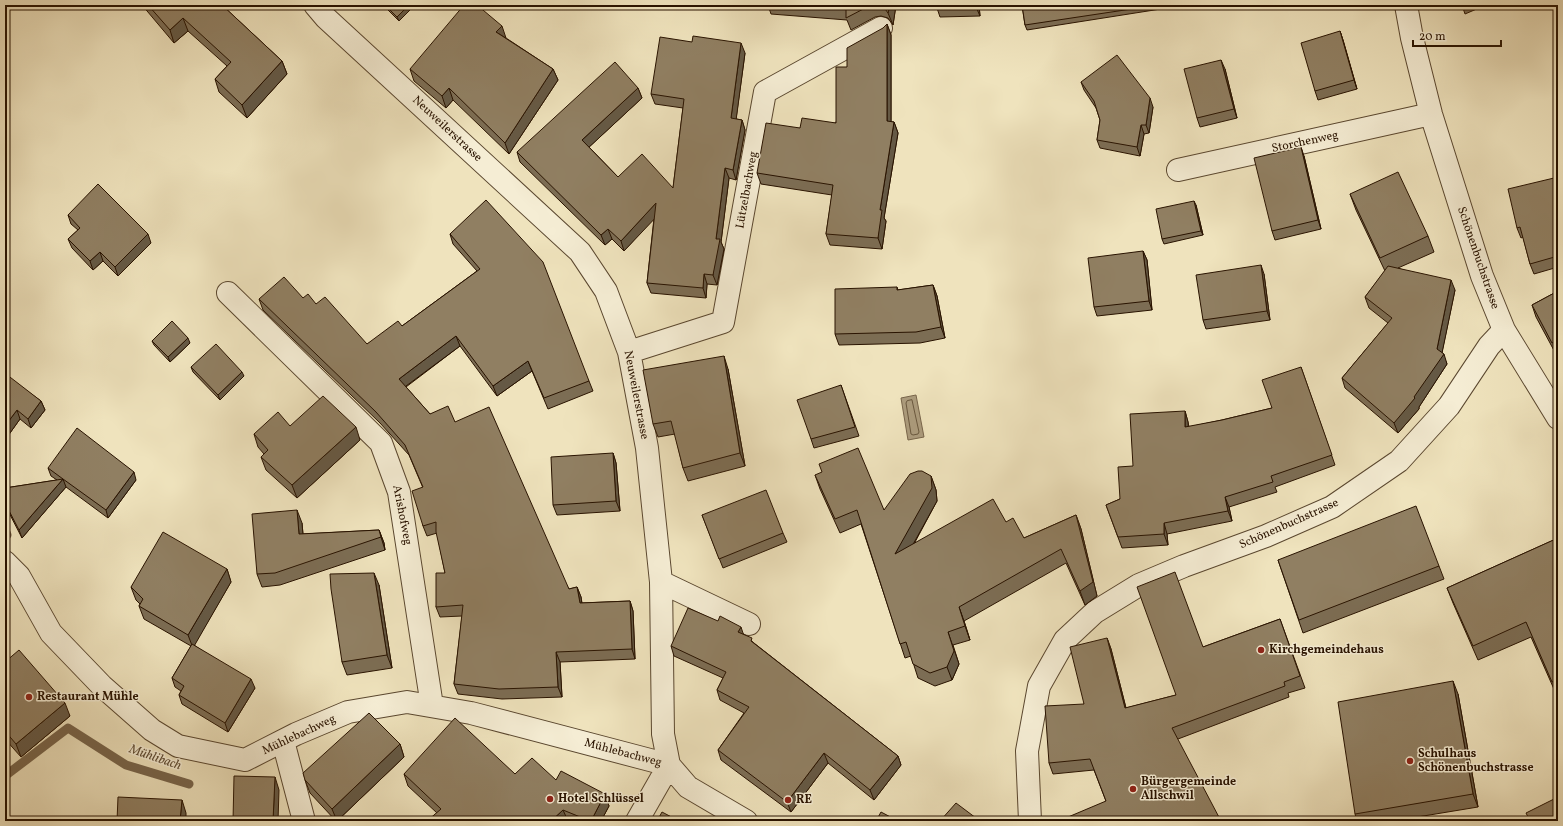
<svg xmlns="http://www.w3.org/2000/svg" width="1563" height="826" font-family="Vollkorn,serif">
<style>
.water{fill:#ac9c7d;stroke:#78654b}
.lines{fill:none;stroke-linecap:round;stroke-linejoin:round}
.shore{stroke:#6a583e;stroke-width:1}
.stream{stroke:#78654b;stroke-width:9}
.minor-casing{stroke:#5a472f;stroke-width:24}
.minor{stroke:#f5edd4;stroke-width:22}
.wall{fill:#7c6d54;stroke:#291300}
.shaded-wall{fill:#655945;stroke:#291300}
.building{fill:#907f62;stroke:#291300}
.poi-dot{fill:#8f2418;stroke:#f5edd4;stroke-width:1.5}
.labels{text-anchor:middle;dominant-baseline:central;stroke-width:3;stroke-linejoin:round;paint-order:stroke}
.street-label{font-size:12px;fill:#291300;stroke:#f5edd4}
.poi-label{font-size:12px;font-weight:bold;fill:#291300;stroke:#f5edd4;text-anchor:start}
.water-label{font-size:13px;font-style:italic;fill:#5d4a32;stroke:#f5edd4}
</style>
<rect width="100%" height="100%" fill="#efe3bd"/>
<filter id="stains"><feTurbulence type="fractalNoise" baseFrequency=".005" numOctaves="4"/><feColorMatrix values="0 0 0 0 .2 0 0 0 0 .09 0 0 0 0 .02 0 0 0 .5 -.17"/></filter>
<radialGradient id="worn" r=".72"><stop offset=".6" stop-color="#630" stop-opacity="0"/><stop offset="1" stop-color="#630" stop-opacity=".3"/></radialGradient>
<path class="water" d="M916,395L924,437L908,440L901,398Z"/>
<g class="lines">
<path class="shore" d="M912,400L919,432L918,434L913,435L911,434L906,403L907,401Z"/>
<path class="stream" d="M5,530L7,535
M5,776L68,728L126,765L189,784"/>
<g class="minor-casing">
<path id="minor" d="M315,5L326,18L580,252L606,291L629,352L647,448L661,582L663,734L669,765L688,787L746,821
M1406,5L1412,38L1431,114L1482,276L1504,330L1558,418
M1178,170L1431,114
M228,293L381,443L399,492L432,706
M629,352L723,322L765,92L881,28
M5,562L19,576L51,633L102,686L152,730L178,746L245,760L296,734L348,712L407,702L471,713L669,765
M661,582L749,624
M283,741L304,821
M637,821L669,765
M1030,821L1027,751L1039,686L1065,640L1095,612L1139,585L1184,566L1266,536L1332,507L1399,461L1449,406L1489,346L1504,330"/>
</g>
<use href="#minor" class="minor"/>
</g>
<path class="wall" d="M142,5H222L282,61L287,74L247,118L219,92L215,79L227,66L188,31L174,43Z
M383,5H415L399,21Z
M768,5H896L893,25L888,18L881,16L875,17L851,30L847,20L771,14Z
M937,5H979L980,16L940,17L937,8Z
M1022,5H1167V8L1027,30L1025,25Z
M1169,5H1189L1170,8Z
M1462,5H1486L1465,14Z
M887,24L891,35V122H894L898,133L884,218L886,221L882,249L830,245L826,234L832,195L761,184L757,173L800,128L836,123L847,67Z
M1340,31L1343,40L1357,89L1318,100L1315,91Z
M506,38L553,69L558,80L509,154L453,100L446,108L414,81L410,69Z
M745,53L736,119L742,120L745,130L736,180L729,178L721,242L724,249L717,285L707,284L706,298L651,293L647,283L654,218L624,251L612,239L605,245L520,162L517,152L638,88L642,98L589,147L618,177L673,188L683,108L655,104L651,94Z
M1225,69L1237,118L1200,127L1197,118Z
M1081,82L1153,107L1149,133L1144,134L1140,156L1100,148L1097,140L1100,120L1096,108L1084,90Z
M1304,156L1321,229L1275,240L1272,231Z
M1554,178L1558,189V267L1534,274L1530,264L1523,237L1521,238L1517,228Z
M1350,194L1428,236L1434,252L1398,268L1455,290L1442,352L1447,364L1419,407V409L1398,433L1345,388L1342,378L1388,323L1369,308L1365,297L1385,271L1356,210Z
M1196,205L1203,235L1164,244L1162,239Z
M68,215L151,243L118,276L103,261L93,270L72,248L68,239L78,230L71,224Z
M450,234L589,381L593,391L548,409L532,371L497,396L460,346L406,387L430,414L455,422L569,589L577,587L581,597L582,603L630,601L633,611L635,659L560,662L562,697L502,699L458,694L454,684L462,616L440,617L436,607L445,573L437,533L427,536L423,526V488L409,455L380,423L263,310L259,299L303,298L316,304L367,344L402,326L477,271L453,244Z
M1143,251L1147,260L1152,310L1097,316L1094,307Z
M1264,274L1270,320L1206,329L1203,320Z
M933,285L937,296L945,338L920,343L839,345L835,334L897,287L898,290Z
M5,290L7,295L5,296Z
M1558,291V355L1557,356L1536,317L1532,305Z
M152,341L190,343L170,362L154,345Z
M191,367L244,376L220,400L193,372Z
M1301,367L1335,465L1275,487L1277,492L1229,507L1232,521L1167,534L1168,545L1122,548L1106,505L1120,499L1133,466L1185,411L1188,422L1189,427L1222,420L1272,408Z
M728,369L745,466L688,481L683,468L675,434L658,437L653,424Z
M5,375L41,401L45,410L31,428L20,419L5,440Z
M841,385L859,436L814,448L811,439Z
M290,426L360,440L297,498L266,470L261,457L264,454L258,447L254,434Z
M613,453L616,463L620,511L557,515L553,505Z
M48,468L136,480L108,518L66,487L22,538L5,505V488L57,480L51,476Z
M815,475L884,510L931,476L936,490L937,501L914,544L1006,522L1024,538L1076,515L1081,529L1097,596L1085,605L1066,563L964,621L970,640L953,645L959,664L952,680L935,686L918,678L911,656L905,658L861,524L840,533L820,489Z
M702,515L783,533L787,542L723,568Z
M302,523L303,534L379,530L384,543L385,550L280,585L262,587L257,574Z
M1558,538V696H1557L1531,637L1478,660L1453,603L1447,588Z
M1278,560L1439,566L1444,579L1303,633Z
M227,569L231,582L194,645L255,688L228,732L182,704L179,695L181,691L175,687L172,678L191,646L144,619L139,606L140,604L136,600L131,587Z
M379,585L392,668L347,675L342,662Z
M1280,619L1305,688L1288,693L1289,697L1178,739L1106,801L1094,770L1053,774L1049,763L1084,704L1107,638L1111,649L1126,708L1176,695L1203,647Z
M744,634L754,643L898,756L901,765L874,800L828,763L791,812L721,760L718,750L744,713L720,700L717,690L723,678L674,656L671,646Z
M5,662L70,716L21,757L5,739Z
M1458,694L1478,807L1393,821H1357L1355,814Z
M400,744L404,757L337,821H336L310,793L305,780Z
M404,774H515L556,780L605,794L609,806L601,821H427L437,813L408,786Z"/>
<path class="shaded-wall" d="M409,5H415L399,21L397,17Z
M890,5H896L893,25L888,13Z
M976,5H979L980,16L976,7Z
M183,18L188,31L174,43L170,30Z
M887,24L891,35V132L887,121Z
M502,26L506,38L496,32Z
M1340,31L1343,40L1357,89L1354,80Z
M741,43L745,53L735,128L731,118Z
M1221,60L1225,69L1237,118L1234,109Z
M282,61L287,74L247,118L242,105Z
M553,69L558,80L509,154L505,143Z
M449,88L453,100L446,108L442,96Z
M638,88L642,98L586,150L582,140Z
M1150,98L1153,107L1149,133L1146,125Z
M742,120L745,130L736,180L733,170Z
M894,122L898,133L884,218L886,221L882,249L878,238L880,210Z
M1141,125L1144,134L1140,156L1137,147Z
M1301,147L1304,156L1321,229L1318,220Z
M725,168L729,178L721,242L724,249L717,285L713,275L716,239Z
M1194,201L1196,205L1203,235L1201,231Z
M656,203L660,213L624,251L621,241Z
M608,229L612,239L605,245L601,235Z
M148,234L151,243L118,276L115,267Z
M1143,251L1147,260L1152,310L1149,301Z
M100,252L103,261L93,270L90,261Z
M1261,265L1264,274L1270,320L1267,311Z
M704,274L707,284L706,298L703,288Z
M1451,280L1455,290L1441,358L1444,354L1447,364L1419,407V409L1398,433L1394,423L1437,349Z
M933,285L937,296L945,338L941,327Z
M456,336L460,346L402,389L399,379Z
M188,338L190,343L170,362L168,357Z
M724,356L728,369L745,466L740,453Z
M528,361L532,371L497,396L493,386Z
M242,372L244,376L220,400L218,395Z
M41,401L45,410L31,428L28,419Z
M17,410L20,419L5,440V426Z
M1185,411L1188,422L1189,438L1185,427Z
M356,427L360,440L297,498L292,485Z
M613,453L616,463L620,511L616,501Z
M134,472L136,480L108,518L106,510Z
M931,476L936,490L937,501L900,568L895,554Z
M63,479L66,487L22,538L19,530Z
M1225,497L1229,507L1232,521L1228,511Z
M297,510L302,523L304,547L299,534Z
M1076,515L1081,529L1097,596L1085,605L1080,591Z
M1164,523L1167,534L1168,545L1164,534Z
M379,530L384,543L385,550L381,537Z
M227,569L231,582L193,648L188,635Z
M374,573L379,585L392,668L387,655Z
M5,575L8,582L5,587Z
M577,587L581,597L583,613L580,603Z
M630,601L633,611L635,659L632,649Z
M959,607L964,621L970,640L965,626Z
M741,627L744,636L738,632Z
M948,632L959,664L952,680L947,667Z
M1107,638L1111,649L1129,720L1125,708Z
M556,652L560,662L562,697L558,687Z
M251,679L255,688L228,732L225,723Z
M1453,681L1458,694L1478,807L1473,794Z
M65,703L70,716L21,757L16,744Z
M400,744L404,757L337,821L332,809Z
M824,753L828,763L791,812L787,802Z
M898,756L901,765L874,800L870,790Z
M275,777L279,790L278,821H273Z
M605,794L609,806L601,821H591Z
M182,800L186,813V821H180Z
M563,810L568,821H551Z"/>
<path class="building" d="M148,5H222L282,61L242,105L215,79L231,62L183,18L170,30Z
M385,5H409L397,17Z
M464,5H477L502,26L496,32L553,69L505,143L449,88L442,96L410,69Z
M805,5H871L846,18V9Z
M881,5H890L888,13L883,6Z
M937,5H976V7L937,8Z
M1022,5H1158L1025,25Z
M887,24V121L894,122L880,210H882L878,238L826,234L833,185L757,173L766,123L800,128L802,118L836,123V67H847V48L883,28Z
M1340,31L1354,80L1315,91L1301,43Z
M693,36L741,43L731,118L742,120L733,170L725,168L716,239H720L713,275L704,274L703,288L647,283L656,203L621,241L608,229L601,235L517,152L615,62L638,88L582,140L618,177L642,154L673,188L684,99L651,94L660,37L692,42Z
M1117,55L1150,98L1146,125H1141L1137,147L1097,140L1100,120L1094,101L1081,82Z
M1221,60L1234,109L1197,118L1184,69Z
M1301,147L1318,220L1272,231L1254,158Z
M1398,172L1428,236L1380,258L1350,194Z
M1554,178L1558,193V256L1530,264L1520,227L1517,228L1508,189Z
M98,184L148,234L115,267L100,252L90,261L68,239L80,228L68,215Z
M486,200L543,262L589,381L544,398L528,361L493,386L456,336L399,379L430,414L448,406L455,422L489,407L569,589L577,587L580,603L630,601L632,649L556,652L558,687L499,689L454,684L463,605L436,607V573H445L436,532V522L423,526L412,491L423,487L405,445L376,412L259,299L284,277L303,298L308,294L316,304L325,297L367,344L398,321L402,326L480,269L450,234Z
M1194,201L1201,231L1162,239L1156,209Z
M1143,251L1149,301L1094,307L1088,258Z
M1261,265L1267,311L1203,320L1196,275Z
M1388,266L1451,280L1437,349L1444,354L1414,397L1415,398L1394,423L1342,378L1392,318L1365,297Z
M933,285L941,327L916,332L835,334V289L897,287V290Z
M1558,291V340L1552,343L1532,305Z
M172,321L188,338L168,357L152,341Z
M216,344L242,372L218,395L191,367Z
M724,356L740,453L683,468L671,421L653,424L643,370Z
M1301,367L1332,455L1271,476L1273,482L1225,497L1228,511L1164,523V534L1118,537L1106,505L1120,499L1118,467L1133,466L1130,414L1185,411V427L1222,420L1272,408L1262,380Z
M6,374L41,401L28,419L17,410L5,426V375Z
M841,385L855,427L811,439L797,400Z
M323,396L356,427L292,485L261,457L268,450L254,434L278,412L290,426Z
M77,428L134,472L106,510L63,479L19,530L5,503V488L63,479L48,468Z
M858,448L884,510L910,474L918,471H922L931,476L932,488L895,554L993,499L1006,522L1013,518L1024,538L1076,515L1093,582L1080,591L1061,549L959,607L965,626L948,632L954,651L947,667L930,673L913,664L906,642L900,644L857,510L835,519L815,475L822,472L819,464Z
M613,453L616,501L553,505L551,457Z
M766,490L783,533L719,559L702,515Z
M1416,506L1439,566L1299,620L1278,560Z
M297,510L299,534L379,530L381,537L275,573L257,574L252,514Z
M163,532L227,569L188,635L139,606L143,599L131,587Z
M1558,538V679L1552,682L1526,622L1473,646L1447,588Z
M1175,572L1203,647L1280,619L1300,676L1284,682L1285,686L1172,728L1221,821H1062L1061,820L1106,801L1090,759L1049,763L1045,706L1084,704L1070,647L1107,638L1125,708L1176,695L1137,587Z
M374,573L387,655L342,662L331,589L330,574Z
M688,608L718,621L720,616L741,627L738,632L752,638L751,641L898,756L870,790L824,753L787,802L718,750L749,707L717,690L726,672L671,646Z
M192,644L251,679L225,723L179,695L184,686L172,678Z
M19,650L65,703L16,744L5,731V662Z
M1453,681L1473,794L1355,814L1338,702Z
M369,713L400,744L332,809L305,780L303,773Z
M455,718L515,774L532,758L556,780L561,771L605,794L591,821H590L563,810L551,821H427L441,809L404,774Z
M234,776L275,777L273,821H233Z
M118,797L182,800L180,821H117Z
M1558,797V821H1530L1526,813Z
M956,803L980,821H940Z
M662,812L679,821H657Z
M881,812L898,821H876Z"/>
<g class="poi-dot">
<circle cx="1261" cy="650" r="4"/>
<circle cx="29" cy="697" r="4"/>
<circle cx="1410" cy="761" r="4"/>
<circle cx="1133" cy="789" r="4"/>
<circle cx="550" cy="799" r="4"/>
<circle cx="788" cy="800" r="4"/>
</g>
<g class="labels">
<g class="street-label">
<text transform="translate(447 129) rotate(43)">Neuweilerstrasse</text>
<text transform="translate(1305 142) rotate(-12)">Storchenweg</text>
<text transform="translate(747 190) rotate(-80)">Lützelbachweg</text>
<text transform="translate(1478 258) rotate(71)">Schönenbuchstrasse</text>
<text transform="translate(636 395) rotate(79)">Neuweilerstrasse</text>
<text transform="translate(402 515) rotate(79)">Arishofweg</text>
<text transform="translate(1289 524) rotate(-24)">Schönenbuchstrasse</text>
<text transform="translate(299 735) rotate(-25)">Mühlebachweg</text>
<text transform="translate(623 753) rotate(15)">Mühlebachweg</text>
</g>
<g class="poi-label">
<text x="1269" y="650">Kirchgemeindehaus</text>
<text x="37" y="697">Restaurant Mühle</text>
<text x="1418" y="754">Schulhaus<tspan x="1418" dy="14">Schönenbuchstrasse</tspan></text>
<text x="1141" y="782">Bürgergemeinde<tspan x="1141" dy="14">Allschwil</tspan></text>
<text x="558" y="799">Hotel Schlüssel</text>
<text x="796" y="800">RE</text>
</g>
<g class="water-label">
<text transform="translate(155 758) rotate(19)">Mühlibach</text>
</g>
</g>
<rect width="1563" height="826" fill="none" stroke="#efe3bd" stroke-width="20"/>
<rect x="6" y="6" width="1551" height="814" fill="none" stroke="#291300" stroke-width="2"/>
<rect x="10" y="10" width="1543" height="806" fill="none" stroke="#291300"/>
<path d="M1413 40v6h88v-6" fill="none" stroke="#291300" stroke-width="2"/>
<text x="1419" y="40" font-size="12" fill="#291300" stroke="#f5edd4" stroke-width="3" paint-order="stroke">20 m</text>
<rect width="100%" height="100%" filter="url(#stains)"/>
<rect width="100%" height="100%" fill="url(#worn)"/>
</svg>
